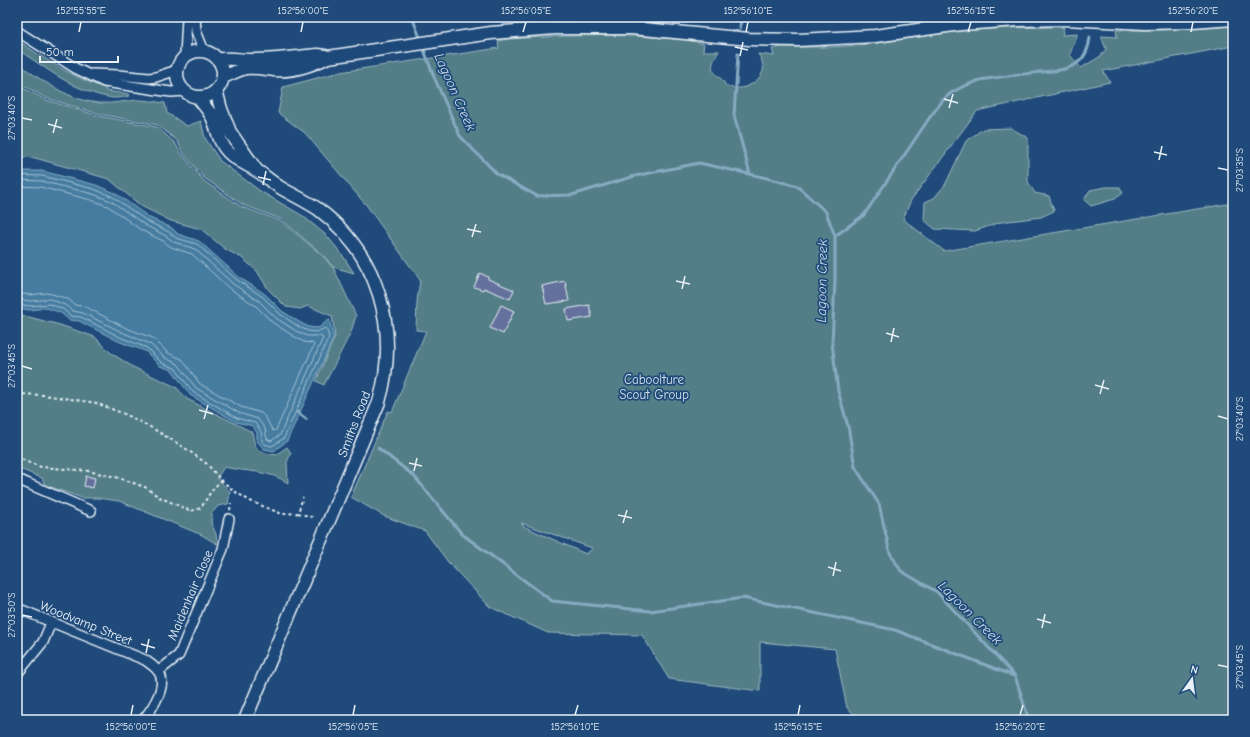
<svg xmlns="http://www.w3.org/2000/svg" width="1250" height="737" font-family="'Comic Neue',sans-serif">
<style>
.green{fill:#527e87;stroke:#9db8c0;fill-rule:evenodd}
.water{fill:#447ca0;stroke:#86abc3}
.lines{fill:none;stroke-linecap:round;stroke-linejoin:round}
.shore{stroke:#a6c2d5;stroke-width:1}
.stream{stroke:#86abc3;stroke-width:3}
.building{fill:#65719d;stroke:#e8f1f8}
.street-casing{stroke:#e8f1f8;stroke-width:12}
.secondary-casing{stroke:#e8f1f8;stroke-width:15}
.path{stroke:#e8f1f8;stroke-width:2;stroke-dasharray:3 3;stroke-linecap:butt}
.street{stroke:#1f4a7a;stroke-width:9}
.secondary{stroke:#1f4a7a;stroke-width:12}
.ticks{fill:none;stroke:#e8f1f8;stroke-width:1.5}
.labels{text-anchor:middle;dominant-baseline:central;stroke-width:3.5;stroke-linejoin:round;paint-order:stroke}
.park-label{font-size:13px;fill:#d2e0e7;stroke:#1f4a7a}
.street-label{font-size:13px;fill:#e8f1f8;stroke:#1f4a7a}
.water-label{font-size:14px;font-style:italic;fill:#cfdfeb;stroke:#1f4a7a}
.neatline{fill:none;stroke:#e8f1f8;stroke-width:1.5}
.ticks-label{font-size:10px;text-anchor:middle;fill:#e8f1f8}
</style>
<rect width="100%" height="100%" fill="#1f4a7a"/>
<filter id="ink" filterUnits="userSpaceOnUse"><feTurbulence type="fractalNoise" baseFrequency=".025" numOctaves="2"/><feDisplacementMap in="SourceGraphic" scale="8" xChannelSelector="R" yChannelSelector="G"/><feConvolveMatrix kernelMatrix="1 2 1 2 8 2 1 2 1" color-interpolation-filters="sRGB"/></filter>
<g filter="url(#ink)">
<path class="green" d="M1233,26V46L1103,71L1110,82L977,111L911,200L903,219L944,251L1233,203V720H861L847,708L835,649L760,642V691L669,679L642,635L548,633L490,607L448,562L425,531L384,516L351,497L388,411L392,412L426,331L416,330L417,301L420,280L367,206L305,133L278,113L283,87L340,72L499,48L498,41L508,39C558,36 603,34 653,37C670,39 688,39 704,44L703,51H719C704,75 718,70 726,86C730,87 735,89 739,88C749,88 766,77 763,65C762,61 760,57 758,54L774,56L772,49L781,47H833L870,44L961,31L1004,28L1058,27L1064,28L1062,35L1077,34C1077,41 1071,48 1070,55L1081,68L1101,56L1106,49L1101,36L1117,37L1116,30H1162L1206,28ZM521,523L592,548V549L586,554L525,527Z
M17,40C45,59 73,78 105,88L106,91L128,94L129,96C125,97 119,98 114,98C78,94 46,68 17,49Z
M20,65C44,82 71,101 100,103C113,104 125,101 138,100C147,100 156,102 165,103L167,113L187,126L201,121L205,138L220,161L260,191L303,216L327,236L341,253L354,273L333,267L323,255L281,219L243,205L204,178L184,154L177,141L158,125L99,114L46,98L17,82V72Z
M17,85L46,100L99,116L157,127L175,143L181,153L204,181L242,207L281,221L323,256L334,269L356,316L351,332L324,385L316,381L335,336L332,316L308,306L300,309L286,307L268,289L257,271L242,258L225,249L201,229L171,221L141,206L109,179L35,158L22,157L17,158Z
M1011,128L1028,138V182L1035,193L1049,196L1054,211L1041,217L1001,222L975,231L935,229L924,220L925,202L934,198L945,185L966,141L983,129Z
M1106,187H1119L1123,193L1115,199L1091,206L1084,200L1090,190Z
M25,316L60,325L95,337L111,353L133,367L176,387L187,399L252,432C256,452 256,451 276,455L287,447L291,453L287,462L288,483C270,470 245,472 224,467L217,478L230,492L228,504L218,506L212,513L211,523L216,534L217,544L202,535L119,501L97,498H82L45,485L42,478L17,468V317Z"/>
<path class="water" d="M17,171H42L96,185L115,193L150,218L172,228L178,234L199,241L239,277L265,294L282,311L301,323L309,327L317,328L320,327L329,319L334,337L287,441L274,451L264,449L257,441V433L253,426L236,422L190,395L172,370L160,366L145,351L120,342L79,321L69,320L61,313L47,308L29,310L17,308Z"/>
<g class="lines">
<path class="shore" d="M17,175L42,176L94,189L113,197L147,221L169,232L176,238L197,244L237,280L263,297L280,314L299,327L308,331L316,332L326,328L329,337L284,438L272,446C258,443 264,442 261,432C260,429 257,425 255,423L237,418L193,392L175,368L162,363L147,348L122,338L81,317L71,316L63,309L49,304L30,306L17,304
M17,180L41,181L93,194L111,201L145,225L166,236L174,242L195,249L233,284L259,301L276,318L296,331L307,336H321L323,338L280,435L271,441L267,439L265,429L258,419L239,413L196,388L178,364L165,358L150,344L124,333L83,313L73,311L65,305L50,299L30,301L17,299
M17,186L40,187L91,200L108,206L141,230L163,241L171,247L192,254L229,288L256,306L273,323L295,337L304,342L312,343L314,345L276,430L273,431L265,417L261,413L241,407L200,384L182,359L168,353L153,338L126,328L86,307L75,305L68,299L52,294L46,293L30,295L17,293"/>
<path class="stream" d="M412,17L421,40
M740,28L741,17
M423,47L434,77L460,136L497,174L537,196L572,195L635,176L699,163L763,177L797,186L826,212L835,236V281L832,343L838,391L848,426L855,467L879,504L890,553L901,571L937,592L1015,676L1029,720
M738,54L734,115L750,174
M835,236L864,215L930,117L943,100L951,93L962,87L980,80C998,77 1016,75 1033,73C1047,71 1064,72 1076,64C1085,58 1089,48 1090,37
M297,412L306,419
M378,448L414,476L462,534L552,601L650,611L743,598L895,630L1014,676"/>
</g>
<path class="building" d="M480,273L488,277V279L514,290L510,299L484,288L483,290L474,287Z
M565,281L569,301L546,304L542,286Z
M501,305L514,311L503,334L490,328Z
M589,305L592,317L568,321L566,309Z
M86,476L95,478L93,488L84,486Z"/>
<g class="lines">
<g class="street-casing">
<path id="street" d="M195,17L196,31L204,51
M17,31L75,68L104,82L171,92L185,91
M185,56L187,17
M92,74L118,75L149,78L156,77L177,70
M17,479L91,511
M17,608L145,660C149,663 154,666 157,670C170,683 152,709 143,720
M159,671L179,655L223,549L229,519
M17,674L43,642L51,623"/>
</g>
<g class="secondary-casing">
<path id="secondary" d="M177 74a23 23 0 1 1 46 0a23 23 0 1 1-46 0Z
M218,60C228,57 239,60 249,60C272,61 295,57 318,55L325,56
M223,77C231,74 238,70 246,68C256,67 265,69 274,70C293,72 312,65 328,57L491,33L555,28H632L749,39L798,40L875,36L961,24L1018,20L1065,19L1145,23L1192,22L1233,19
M216,90L221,109L230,132L257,171
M198,97C203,105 210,111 213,119C218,131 219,143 228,152C237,161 248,165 259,172C266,177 273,183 281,188C293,195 306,201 318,209C379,254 400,330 379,402L245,720"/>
</g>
<path class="path" d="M17,394L44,395L96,403L127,415L152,428L185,448L207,464L221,480L234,491L250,501L282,514L298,513L303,497
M17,456L27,462L41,467L88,471L116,477L145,487L159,497L191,511L201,508L210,493L221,480
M230,510L231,503
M298,513L315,518"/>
<use href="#street" class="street"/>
<use href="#secondary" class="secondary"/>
</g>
</g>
<path class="ticks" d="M79,32L81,22M301,32L303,22M523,32L526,22M746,32L748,22M968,32L971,22M1191,32L1193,22M735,47L748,50M740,56L743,42M944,99L958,103M949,108L953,94M22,118L32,120M48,124L62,128M53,133L57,119M1154,152L1167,155M1159,160L1162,146M1218,168L1228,170M258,177L271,180M263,185L266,171M467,229L481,232M472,237L476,224M676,281L690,284M682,289L685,276M886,333L899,337M891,342L894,328M22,366L32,369M1095,385L1109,389M1100,394L1104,380M199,410L213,414M1218,416L1228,419M204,419L208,405M409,463L422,466M414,471L417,458M618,515L632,518M623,523L627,510M828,567L841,571M833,576L836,562M22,615L32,617M1037,619L1051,623M1042,628L1045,614M141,644L155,648M146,653L149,639M1218,665L1228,667M131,715L133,705M353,715L355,705M575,715L578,705M798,715L800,705M1020,715L1023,705"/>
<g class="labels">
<g class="park-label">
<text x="654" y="379">Caboolture<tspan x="654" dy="15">Scout Group</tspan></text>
</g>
<g class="street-label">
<text transform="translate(354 424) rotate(-69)">Smiths Road</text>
<text transform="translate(190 595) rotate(-67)">Maidenhair Close</text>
<text transform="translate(86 623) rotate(22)">Woodvamp Street</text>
</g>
<g class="water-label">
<text transform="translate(455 92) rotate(66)">Lagoon Creek</text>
<text transform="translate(822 281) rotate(-89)">Lagoon Creek</text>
<text transform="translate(970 613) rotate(45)">Lagoon Creek</text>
</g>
</g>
<rect width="1250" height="737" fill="none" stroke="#1f4a7a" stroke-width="44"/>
<g transform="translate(1192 679) rotate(14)" stroke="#1f4a7a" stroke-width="3" paint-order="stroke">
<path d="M0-3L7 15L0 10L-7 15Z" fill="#e8f1f8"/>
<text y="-6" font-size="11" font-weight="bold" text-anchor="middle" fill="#e8f1f8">N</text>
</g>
<path d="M40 56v6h78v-6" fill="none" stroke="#e8f1f8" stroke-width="2"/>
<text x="46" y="56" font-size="12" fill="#e8f1f8" stroke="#1f4a7a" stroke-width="3" paint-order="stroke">50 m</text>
<rect x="22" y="22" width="1206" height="693" class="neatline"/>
<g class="ticks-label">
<text x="81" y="14">152°55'55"E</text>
<text x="303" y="14">152°56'00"E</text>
<text x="526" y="14">152°56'05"E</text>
<text x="748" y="14">152°56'10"E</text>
<text x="971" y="14">152°56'15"E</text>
<text x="1193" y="14">152°56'20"E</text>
<text transform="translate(11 118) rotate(-90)" y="4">27°03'40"S</text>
<text transform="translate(1239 170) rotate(-90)" y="4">27°03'35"S</text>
<text transform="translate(11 366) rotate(-90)" y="4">27°03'45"S</text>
<text transform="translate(1239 419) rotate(-90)" y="4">27°03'40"S</text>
<text transform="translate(11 615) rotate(-90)" y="4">27°03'50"S</text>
<text transform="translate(1239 667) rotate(-90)" y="4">27°03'45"S</text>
<text x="131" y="730">152°56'00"E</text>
<text x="353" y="730">152°56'05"E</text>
<text x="575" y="730">152°56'10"E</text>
<text x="798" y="730">152°56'15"E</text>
<text x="1020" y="730">152°56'20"E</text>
</g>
</svg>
